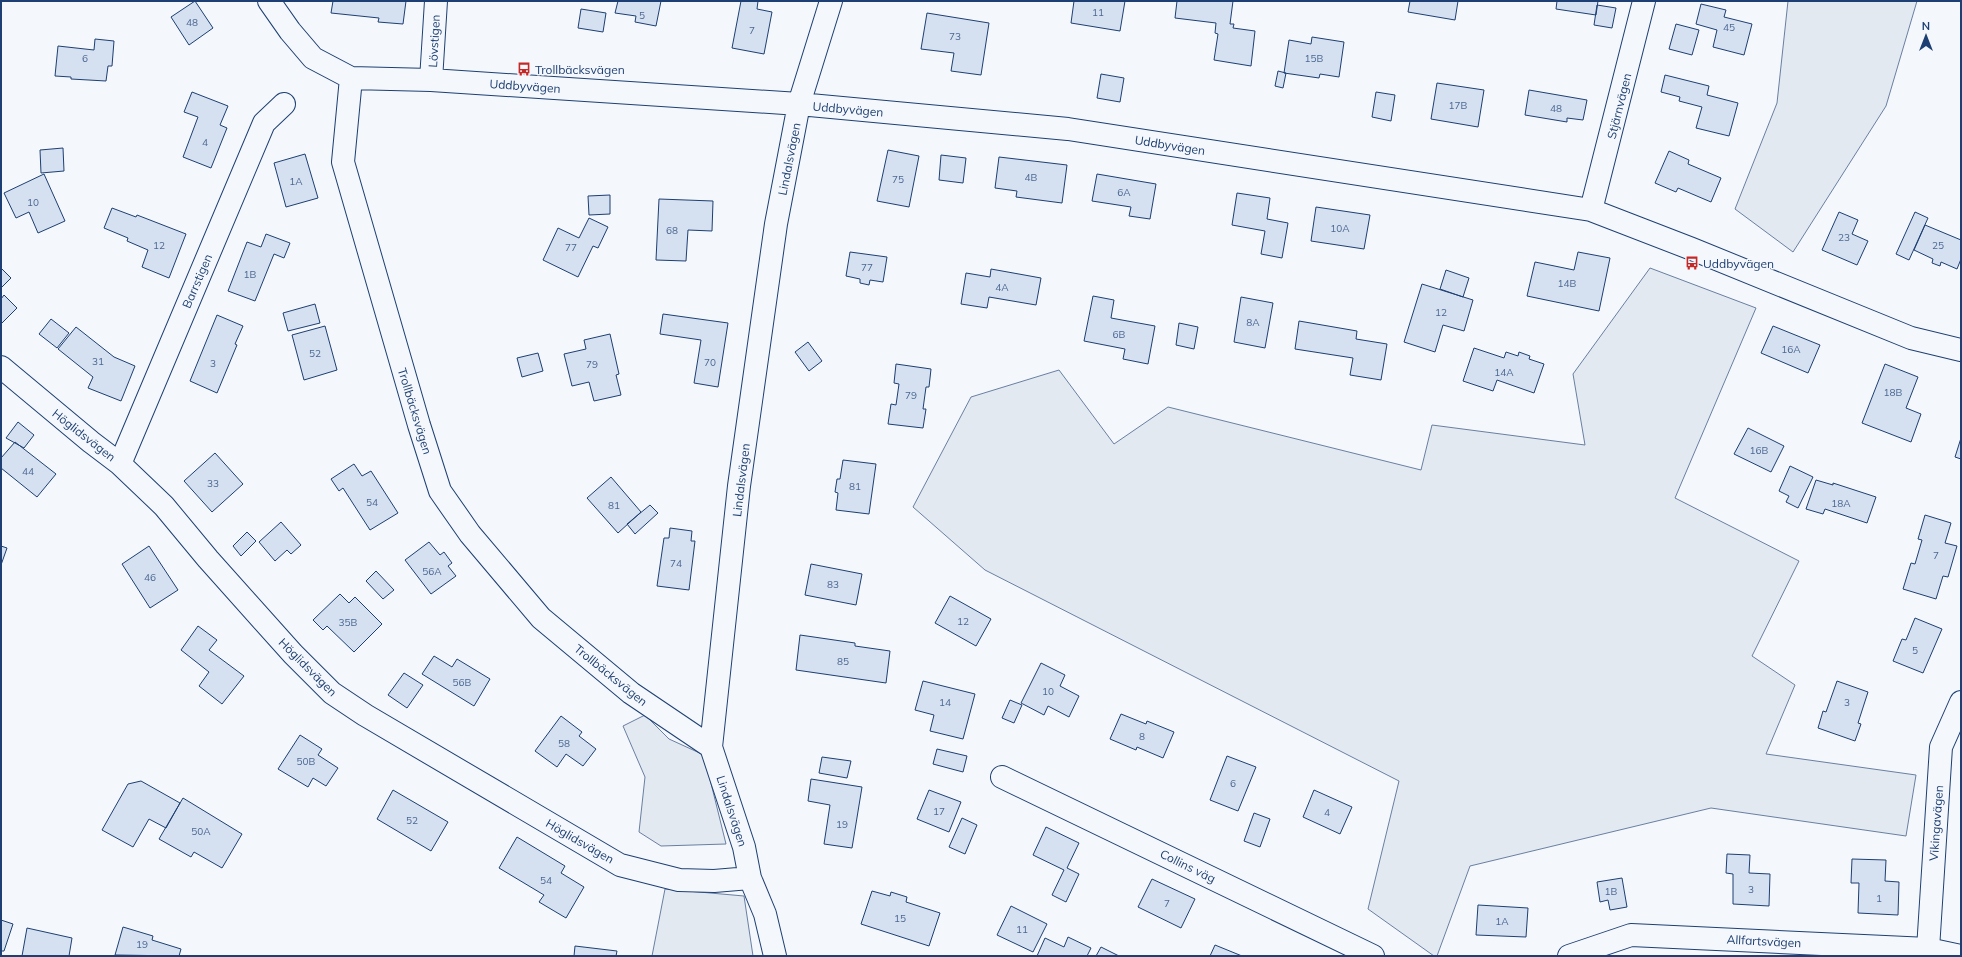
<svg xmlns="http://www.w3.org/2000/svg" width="1962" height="957" font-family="Mulish,sans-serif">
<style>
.green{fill:#e3e9f0;stroke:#687fa3}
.building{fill:#d5e0f0;stroke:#1d3f73}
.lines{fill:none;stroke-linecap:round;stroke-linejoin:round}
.minor-casing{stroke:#1d3f73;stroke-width:24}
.minor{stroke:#f4f7fb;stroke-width:22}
.labels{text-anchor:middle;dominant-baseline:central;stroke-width:3;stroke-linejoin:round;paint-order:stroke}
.number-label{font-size:10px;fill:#4b6792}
.street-label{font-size:12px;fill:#1d3f73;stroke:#f4f7fb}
.poi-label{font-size:12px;fill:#1d3f73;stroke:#f4f7fb;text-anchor:start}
</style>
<rect width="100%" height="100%" fill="#f4f7fb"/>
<path class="green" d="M1788,1H1917L1886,106L1793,252L1735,209L1777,103Z
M1650,268L1756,308L1675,498L1799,561L1752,656L1795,685L1766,754L1916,775L1906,836L1711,808L1470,866L1437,956H1434L1368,909L1399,781L985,570L913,507L971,397L1059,370L1114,444L1168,407L1421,470L1432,425L1585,445L1573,374Z
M645,715L669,739L704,755L726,844L661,846L639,832L645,777L623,726Z
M665,889L744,896L753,956H652Z"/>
<path class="building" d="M195,1L213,28L189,45L171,17Z
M333,1H406L403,24L378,22L379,18L331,13Z
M618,1H661L656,26L635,22L636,16L615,13Z
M741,1H758L757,9L772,12L764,54L732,48Z
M1074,1H1125L1120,31L1071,23Z
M1177,1H1233L1230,24H1234L1233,28L1255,31L1251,66L1214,60L1218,34L1215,33L1216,23L1175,18Z
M1410,1H1458L1455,20L1408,12Z
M1557,1H1598L1596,15L1556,9Z
M1701,4L1726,10L1724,17L1752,24L1744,55L1713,47L1717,30L1696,24Z
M1597,5L1616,8L1612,28L1594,25Z
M581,9L606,13L603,32L578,28Z
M927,13L989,23L981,75L951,71L954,53L921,49Z
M1676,24L1699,30L1692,55L1669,49Z
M1312,37L1344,42L1339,77L1320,74L1319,78L1284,73L1289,40L1311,44Z
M95,39L114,41L112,66H108L106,81L71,79V77L55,76L58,46L94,50Z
M1278,71L1286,73L1283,88L1275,86Z
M1101,74L1124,78L1120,102L1097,98Z
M1665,75L1709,86L1707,95L1738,103L1729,136L1696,128L1702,107L1679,101L1680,97L1661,92Z
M1437,83L1484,90L1478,127L1431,119Z
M1529,90L1587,100L1583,120L1567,118V122L1525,115Z
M192,92L228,106L220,125L227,128L211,168L183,157L198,117L184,112Z
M1376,92L1395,95L1391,121L1372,117Z
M63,148L64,171L41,173L40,150Z
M888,150L919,156L909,207L877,201Z
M1669,151L1689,160L1688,164L1721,178L1711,202L1678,188L1676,192L1655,183Z
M305,154L318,198L286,207L274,163Z
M941,155L966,158L963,183L939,180Z
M999,157L1067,165L1062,203L1016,197L1017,191L995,188Z
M44,174L65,221L38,233L29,212L16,218L4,193Z
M1097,174L1156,184L1150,219L1129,216L1131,207L1092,201Z
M1237,193L1270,198L1267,219L1288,223L1282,258L1261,254L1265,231L1232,225Z
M610,195V214L589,215L588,196Z
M659,199L713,201L712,231L688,230L686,261L656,260Z
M1316,207L1370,215L1364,249L1311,241Z
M112,208L136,217L137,215L186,234L169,278L142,267L148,250L127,241L128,238L104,228Z
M1839,212L1858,220L1852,234L1868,241L1857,265L1822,250Z
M1915,212L1928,218L1909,260L1896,254Z
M589,218L608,227L598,248L593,246L578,277L543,260L558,228L579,238Z
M1925,225L1961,240V259L1957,269L1941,262L1940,266L1932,263L1933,259L1914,250Z
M266,234L290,243L284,258L274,254L255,301L228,291L247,242L261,247Z
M850,252L887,257L883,282L870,280L869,285L860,283V279L846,276Z
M1578,252L1610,258L1599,311L1527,296L1535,262L1574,270Z
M1,268L11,278L1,288Z
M991,269L1041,278L1036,305L989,297L987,308L961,304L966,273L990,277Z
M1446,270L1469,278L1463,297L1440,289Z
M1422,284L1473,300L1464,331L1443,325L1435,352L1404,342Z
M4,295L17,308L1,324V299Z
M1093,296L1114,300L1111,318L1155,326L1148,364L1123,359L1125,349L1084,341Z
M1241,297L1273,303L1265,348L1234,342Z
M315,304L320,323L288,331L283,313Z
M663,314L728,323L718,387L694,383L701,340L660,334Z
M217,315L243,326L235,344L237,345L217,393L190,381Z
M51,319L69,333L57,348L39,334Z
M1299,321L1357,331L1356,339L1387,344L1381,380L1350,375L1353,358L1295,349Z
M1179,323L1198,327L1194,349L1176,345Z
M325,326L337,370L304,380L292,335Z
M1773,326L1820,345L1808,373L1761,353Z
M76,327L114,357L135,366L121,401L88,388L93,377L58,349Z
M610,334L619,374L616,375L621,395L594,401L589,382L572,386L564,354L586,349L584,340Z
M808,342L822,361L809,371L795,352Z
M1474,348L1504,358L1506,352L1518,356L1519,352L1530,356L1529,359L1544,364L1534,393L1497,380L1493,391L1463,381Z
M538,353L543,371L522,377L517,358Z
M896,364L931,369L929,387H926L923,409H926L923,428L888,424L891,404L896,405L899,384L894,383Z
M1885,364L1918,377L1906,408L1921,414L1911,442L1862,423Z
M18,422L34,435L24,448L6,438Z
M1748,428L1784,446L1771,472L1734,454Z
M1961,438V459L1955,457Z
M15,442L56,474L37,497L1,468V458Z
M215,453L243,484L212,512L184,481Z
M843,460L876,464L869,514L836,510L838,493L835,492L837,479H840Z
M354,464L362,476L371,471L398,513L370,530L343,488L339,491L331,479Z
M1790,466L1813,477L1798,508L1786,502L1789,496L1779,491Z
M611,477L641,512L618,533L587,498Z
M1816,480L1833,485V483L1876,497L1867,523L1825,509L1823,514L1806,509Z
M650,505L658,513L635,534L627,524Z
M1925,515L1951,523L1945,543L1957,546L1948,577L1943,576L1936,599L1903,589L1911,563L1915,564L1922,540L1918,539Z
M281,522L301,545L291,554L287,550L275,561L259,542Z
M670,528L692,531L691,541H695L689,590L657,586L664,538H669Z
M247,532L256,541L241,556L233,546Z
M429,542L440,555L444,552L452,563L448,566L456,576L431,594L405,560Z
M1,546L7,548L1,565Z
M149,546L178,590L150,608L122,564Z
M811,564L862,574L856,605L805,595Z
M376,571L394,590L383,599L366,581Z
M340,594L349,603L355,597L382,624L354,652L327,626L323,630L313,620Z
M950,596L991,619L976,646L935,623Z
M1915,618L1942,629L1923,673L1893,661L1902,639L1906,640Z
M198,626L217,640L209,650L244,676L222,704L199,686L209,672L181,650Z
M800,635L855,643V646L890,651L886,683L796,670Z
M434,656L452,667L457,659L490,679L474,706L422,674Z
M1041,663L1065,675L1060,686L1079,696L1069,717L1048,706L1044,715L1021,703Z
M404,673L423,685L407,708L388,695Z
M923,681L975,694L963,739L930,731L934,715L915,710Z
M1837,681L1868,692L1858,723L1861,724L1855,741L1818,728L1823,711L1826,712Z
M1010,700L1022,705L1014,723L1002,718Z
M1121,714L1146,724L1147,721L1174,732L1163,758L1137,747L1136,750L1110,739Z
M561,716L582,732L579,736L596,749L583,766L566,754L557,767L535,751Z
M300,735L322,749L318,755L338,768L326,786L313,778L308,787L278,769Z
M937,749L967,756L963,772L933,764Z
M1227,756L1256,767L1238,811L1210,800Z
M822,757L851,761L847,778L819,773Z
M811,779L862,787L852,848L824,844L830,805L808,801Z
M141,781L180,803L166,828L149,819L133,847L102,830L128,784Z
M393,790L448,822L431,851L377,819Z
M929,790L961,802L949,832L917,819Z
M1314,790L1352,807L1340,834L1303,817Z
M183,798L242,834L222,868L194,852L191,857L159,839Z
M1254,813L1270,819L1260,847L1244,841Z
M962,818L977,825L965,854L949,847Z
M1046,827L1079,843L1067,868L1079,874L1066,902L1052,895L1064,870L1033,855Z
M517,837L565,866L561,873L584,887L566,918L539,902L544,895L499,868Z
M1727,854L1750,855L1749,873L1770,874L1769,906L1733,904V874L1726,873Z
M1852,859L1886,860L1885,881L1899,882L1898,915L1858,913L1859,883H1851Z
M1622,878L1627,907L1610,910L1608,900L1600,902L1597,882Z
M1152,879L1195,899L1181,928L1138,907Z
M872,891L890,896L891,892L907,897L906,902L940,913L929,946L861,924Z
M1478,905L1528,908L1526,937L1476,935Z
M1011,906L1047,924L1033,952L997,935Z
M1,920L13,924L4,951H1Z
M123,927L153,936L152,940L181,949L179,956L115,955Z
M27,928L72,938L69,956H22Z
M1068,937L1091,948L1087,956H1037L1045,938L1064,947Z
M1215,945L1242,956H1210Z
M575,946L617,951L616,956H574Z
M1101,947L1119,956H1096Z"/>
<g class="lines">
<g class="minor-casing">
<path id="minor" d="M269,1L290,31L313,58L351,78L431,80L799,104L1068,129L1591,210L1692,249L1911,338L1961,350
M351,78L343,162L419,425L440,491L470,534L541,618L631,693L711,747
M431,80L436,1
M1591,210L1644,1
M1,367L91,442L120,464L164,506L208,559L293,654L332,693L365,715L620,865L679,880L714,881L750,878
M120,464L264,123L284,104
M1002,777L1373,956
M1928,949L1941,747L1961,702
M775,956L765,914L750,878L744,847L711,747L739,486L776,224L799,104L831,1
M1569,956L1631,935L1928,949L1961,956"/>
</g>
<use href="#minor" class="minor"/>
</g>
<defs>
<g id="bus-bare" transform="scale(1.08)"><path d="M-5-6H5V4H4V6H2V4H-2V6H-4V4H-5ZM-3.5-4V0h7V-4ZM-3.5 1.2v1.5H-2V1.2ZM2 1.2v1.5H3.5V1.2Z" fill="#c62828" stroke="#f4f7fb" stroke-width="2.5" paint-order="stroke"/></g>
</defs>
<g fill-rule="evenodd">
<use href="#bus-bare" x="524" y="69"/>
<use href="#bus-bare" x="1692" y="263"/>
</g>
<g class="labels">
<g class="number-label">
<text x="1098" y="12">11</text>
<text x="642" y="15">5</text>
<text x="192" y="22">48</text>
<text x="1729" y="27">45</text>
<text x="752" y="30">7</text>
<text x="955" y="36">73</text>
<text x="85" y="58">6</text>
<text x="1314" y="58">15B</text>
<text x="1458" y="105">17B</text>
<text x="1556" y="108">48</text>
<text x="205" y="142">4</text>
<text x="1031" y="177">4B</text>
<text x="898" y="179">75</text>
<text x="296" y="181">1A</text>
<text x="1124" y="192">6A</text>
<text x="33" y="202">10</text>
<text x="1340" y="228">10A</text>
<text x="672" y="230">68</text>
<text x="1844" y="237">23</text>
<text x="159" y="245">12</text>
<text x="1938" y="245">25</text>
<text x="571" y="247">77</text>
<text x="867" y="267">77</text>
<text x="250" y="274">1B</text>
<text x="1567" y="283">14B</text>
<text x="1002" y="287">4A</text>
<text x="1441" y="312">12</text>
<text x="1253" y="322">8A</text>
<text x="1119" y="334">6B</text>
<text x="1791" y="349">16A</text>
<text x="315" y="353">52</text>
<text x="98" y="361">31</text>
<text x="710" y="362">70</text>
<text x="213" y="363">3</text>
<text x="592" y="364">79</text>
<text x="1504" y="372">14A</text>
<text x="1893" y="392">18B</text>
<text x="911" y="395">79</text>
<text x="1759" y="450">16B</text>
<text x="28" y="471">44</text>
<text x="213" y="483">33</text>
<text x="855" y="486">81</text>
<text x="372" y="502">54</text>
<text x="1841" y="503">18A</text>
<text x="614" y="505">81</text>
<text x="1936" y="555">7</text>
<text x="676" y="563">74</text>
<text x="432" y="571">56A</text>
<text x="150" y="577">46</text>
<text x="833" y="584">83</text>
<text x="963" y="621">12</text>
<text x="348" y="622">35B</text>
<text x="1915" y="650">5</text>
<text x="843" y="661">85</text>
<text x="462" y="682">56B</text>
<text x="1048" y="691">10</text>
<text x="945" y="702">14</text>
<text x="1847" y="702">3</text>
<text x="1142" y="736">8</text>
<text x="564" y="743">58</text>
<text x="306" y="761">50B</text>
<text x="1233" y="783">6</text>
<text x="939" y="811">17</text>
<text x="1327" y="812">4</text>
<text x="412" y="820">52</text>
<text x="842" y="824">19</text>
<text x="201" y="831">50A</text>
<text x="546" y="880">54</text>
<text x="1751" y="889">3</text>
<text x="1611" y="891">1B</text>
<text x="1879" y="898">1</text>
<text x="1167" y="903">7</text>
<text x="900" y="918">15</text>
<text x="1502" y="921">1A</text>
<text x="1022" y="929">11</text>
<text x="142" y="944">19</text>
</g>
<g class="street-label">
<text transform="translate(434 41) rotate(-87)">Lövstigen</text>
<text transform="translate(525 86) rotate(4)">Uddbyvägen</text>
<text transform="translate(1619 106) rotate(-76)">Stjärnvägen</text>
<text transform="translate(848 109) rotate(5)">Uddbyvägen</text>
<text transform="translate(1170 145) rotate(9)">Uddbyvägen</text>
<text transform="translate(789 159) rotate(-79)">Lindalsvägen</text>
<text transform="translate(197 281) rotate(-67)">Barrstigen</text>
<text transform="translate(415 411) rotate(73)">Trollbäcksvägen</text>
<text transform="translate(84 435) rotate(38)">Höglidsvägen</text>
<text transform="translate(741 480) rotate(-83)">Lindalsvägen</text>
<text transform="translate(308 667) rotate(45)">Höglidsvägen</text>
<text transform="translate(611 675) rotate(39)">Trollbäcksvägen</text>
<text transform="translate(732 811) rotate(72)">Lindalsvägen</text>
<text transform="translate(1936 823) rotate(-86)">Vikingavägen</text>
<text transform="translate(580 841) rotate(30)">Höglidsvägen</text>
<text transform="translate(1188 866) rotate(26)">Collins väg</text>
<text transform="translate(1764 941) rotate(3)">Allfartsvägen</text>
</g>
<g class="poi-label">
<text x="535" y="69">Trollbäcksvägen</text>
<text x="1703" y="263">Uddbyvägen</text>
</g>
</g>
<rect width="1962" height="957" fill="none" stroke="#1d3f73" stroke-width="4"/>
<g transform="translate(1926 36)" stroke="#f4f7fb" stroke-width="3" paint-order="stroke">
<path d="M0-3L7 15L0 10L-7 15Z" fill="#1d3f73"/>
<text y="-6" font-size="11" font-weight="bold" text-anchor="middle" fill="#1d3f73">N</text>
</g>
</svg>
